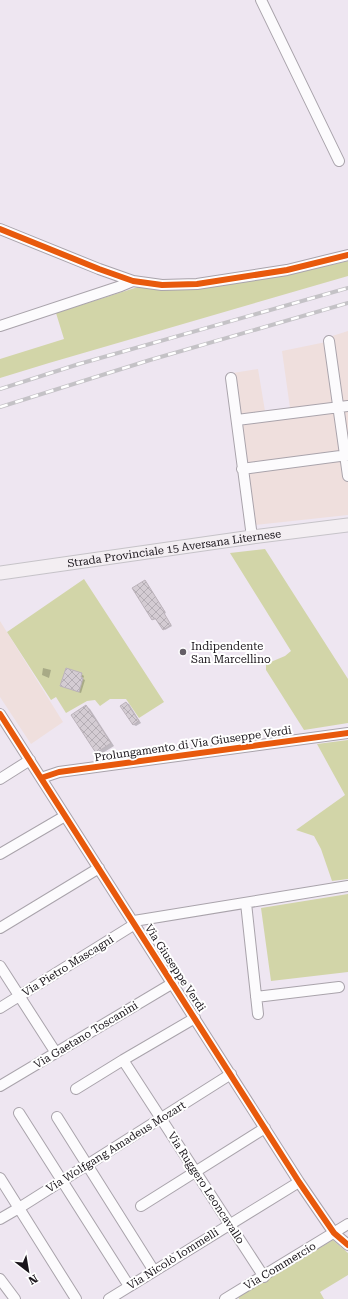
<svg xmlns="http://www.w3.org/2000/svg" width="348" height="1299" font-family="'Roboto Serif',serif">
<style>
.commercial{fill:#efdfdd}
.green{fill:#d2d5a8}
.shadow{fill:#0003}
.building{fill:url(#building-cross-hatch);stroke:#bcb3bb}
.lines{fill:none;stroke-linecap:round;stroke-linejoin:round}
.minor-casing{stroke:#a9a3ab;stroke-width:12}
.major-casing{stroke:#c6c3c8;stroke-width:15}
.minor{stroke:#fcfbfd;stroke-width:10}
.major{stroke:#f3eef2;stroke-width:13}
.rail-casing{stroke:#c4c2c6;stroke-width:4}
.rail{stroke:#fff;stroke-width:2.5;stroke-dasharray:8;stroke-linecap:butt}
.cycleway-casing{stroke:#fff;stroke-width:8}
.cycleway{stroke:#e8590c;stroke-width:6}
.poi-dot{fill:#645e66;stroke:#fff;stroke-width:1.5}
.labels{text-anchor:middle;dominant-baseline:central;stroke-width:4;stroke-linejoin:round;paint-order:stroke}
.street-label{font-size:11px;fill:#1a151b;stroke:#fff}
.poi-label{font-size:11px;fill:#1a151b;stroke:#fff;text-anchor:start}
</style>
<defs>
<pattern id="building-cross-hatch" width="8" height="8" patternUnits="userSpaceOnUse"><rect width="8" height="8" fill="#d4ccd3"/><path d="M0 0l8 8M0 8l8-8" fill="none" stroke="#b5aeb5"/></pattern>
</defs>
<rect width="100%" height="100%" fill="#eee6f1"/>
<path class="commercial" d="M348,331V515L255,525L233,373L258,369L265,411L290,408L282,351L326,342V338Z
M0,621L63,722L31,744L0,697Z"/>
<path class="green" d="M348,261V276L49,363L0,378V359L64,339L56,313L141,286L157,289L172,290L194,288L288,275Z
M265,549L348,679V723L304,730L266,670V664L285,656L291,651L230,553Z
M84,579L164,702L139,718L126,699H110L100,706L95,700L87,701L66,713L56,697L51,700L7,632Z
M348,740V879L332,881L321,849L314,836L296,830L345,795L317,744Z
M348,894V972L271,981L261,908Z
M333,1240L348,1253V1275L320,1292L324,1299H239L238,1296Z"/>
<path class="shadow" d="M146,582L166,613L164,614L172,626L165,630L157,619L153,620L133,589Z
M43,668L51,670L49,678L42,675Z
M81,674L84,676L83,679L85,680L81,693L61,686Z
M126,703L129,704L141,723L136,726L134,725Z
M86,706L90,709L114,746L101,754L97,752Z"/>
<path class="building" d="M145,580L165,612L164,613L171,625L163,630L155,618L152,620L132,588Z
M66,668L82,673L81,677L83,678L79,692L60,686Z
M126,702L139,721L133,725L120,706Z
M86,705L111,743L96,753L71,715Z"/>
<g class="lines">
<g class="minor-casing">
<path id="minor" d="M261,0L339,161
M0,229L99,269L133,281L162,285L197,284L287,270L348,255
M0,326L121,286L133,281
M329,341L348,476
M231,378L252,537
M237,420L348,406
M242,469L348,455
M0,714L299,1182L334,1233L348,1245
M41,778L59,772L348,733
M0,779L30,760
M0,854L65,816
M246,903L258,1014
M134,921L348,886
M0,928L99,868
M0,966L56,1053
M256,997L339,987
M0,1008L135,924
M123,1060L264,1277
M0,1086L173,983
M76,1089L123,1060L195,1018
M19,1113L129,1286
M57,1117L154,1271
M0,1178L76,1299
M141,1206L265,1128
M0,1219L19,1208L231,1074
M0,1279L15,1299
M109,1299L299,1182
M225,1299L348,1224"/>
</g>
<g class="major-casing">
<g id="major">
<path id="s1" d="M0,573L252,537L348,525"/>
</g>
</g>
<use href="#minor" class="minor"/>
<use href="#major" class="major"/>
<g class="rail-casing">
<path id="rail" d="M0,389L79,364L348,288
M0,407L150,360L348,303"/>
</g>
<use href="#rail" class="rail"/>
<g class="cycleway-casing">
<path id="cycleway" d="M0,229L99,269L133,281L162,285L197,284L287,270L348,255
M0,714L299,1182L334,1233L348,1245
M41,778L59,772L348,733"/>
</g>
<use href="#cycleway" class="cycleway"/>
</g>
<circle class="poi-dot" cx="183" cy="652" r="4"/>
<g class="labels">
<g class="street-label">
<text stroke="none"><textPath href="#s1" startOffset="176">Strada Provinciale 15 Aversana Liternese</textPath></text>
<text transform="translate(193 744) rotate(-8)">Prolungamento di Via Giuseppe Verdi</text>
<text transform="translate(68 966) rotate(-32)">Via Pietro Mascagni</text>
<text transform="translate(175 968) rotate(57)">Via Giuseppe Verdi</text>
<text transform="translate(86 1035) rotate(-31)">Via Gaetano Toscanini</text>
<text transform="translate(116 1147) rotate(-32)">Via Wolfgang Amadeus Mozart</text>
<text transform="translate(206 1188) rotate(57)">Via Ruggero Leoncavallo</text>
<text transform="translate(173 1259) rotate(-32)">Via Nicolò Iommelli</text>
<text transform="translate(280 1266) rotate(-31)">Via Commercio</text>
</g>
<g class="poi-label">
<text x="191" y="646">Indipendente<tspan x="191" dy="13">San Marcellino</tspan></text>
</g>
</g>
<g transform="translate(28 1271) rotate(149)" stroke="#ffffff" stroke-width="3" paint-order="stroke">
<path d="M0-3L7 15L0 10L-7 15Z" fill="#1a151b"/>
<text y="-6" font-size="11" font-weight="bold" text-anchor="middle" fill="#1a151b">N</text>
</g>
</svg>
